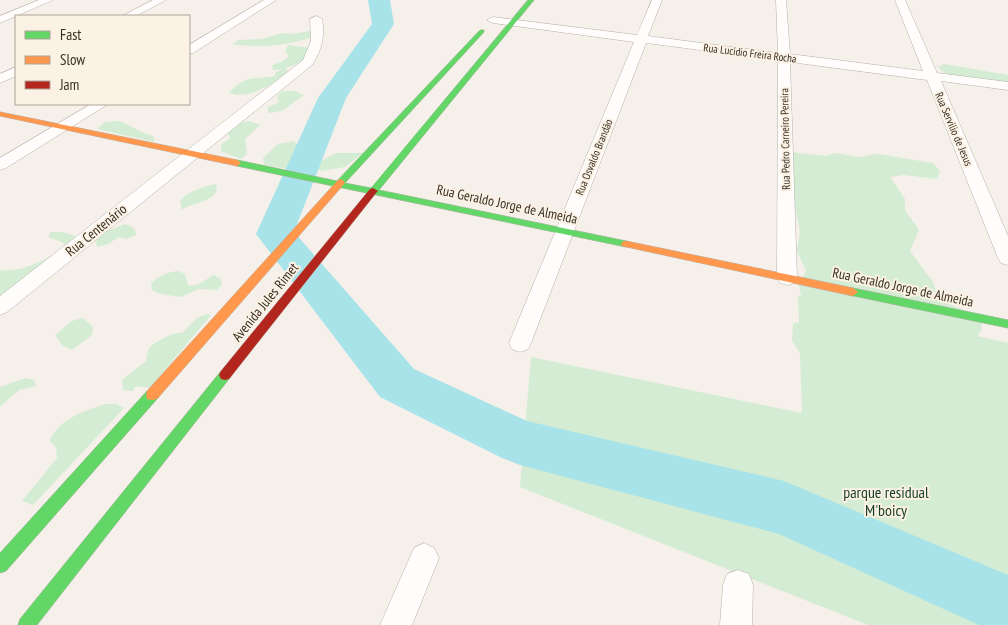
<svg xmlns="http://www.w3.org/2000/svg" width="1008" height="625" font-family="'PT Sans Narrow',sans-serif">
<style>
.green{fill:#d3ecd3}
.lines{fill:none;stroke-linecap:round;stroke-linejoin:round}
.river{fill:#a8e3e9;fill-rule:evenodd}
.street-casing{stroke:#b7b0a9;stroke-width:1}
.fast-casing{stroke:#b7b0a9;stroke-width:1}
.slow-casing{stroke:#b7b0a9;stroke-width:1}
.jam-casing{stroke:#b7b0a9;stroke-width:1}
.street{fill:#fefdfc;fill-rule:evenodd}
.fast{fill:#63d668;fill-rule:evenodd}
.slow{fill:#ff974d;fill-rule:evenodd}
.jam{fill:#b3261e;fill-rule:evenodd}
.labels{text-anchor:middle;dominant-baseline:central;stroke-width:4;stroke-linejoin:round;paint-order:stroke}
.far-street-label{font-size:11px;fill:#382e22;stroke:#fbf1e5}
.street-label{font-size:14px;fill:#382e22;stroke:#fbf1e5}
.near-park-label{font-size:16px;fill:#143e21;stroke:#fbf1e5}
</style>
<rect width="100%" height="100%" fill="#f6f0ea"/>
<path class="green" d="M309,31H313L312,37C287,46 257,48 232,44L239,40L262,39L282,33L292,34Z
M288,45L311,48L305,53L307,56L305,61L286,68L288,73C272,84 249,100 229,93C247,74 252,80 275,76L276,72L283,69L273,70L272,65L283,61L289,56L285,52Z
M944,64L1008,75V86C986,82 954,84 938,67Z
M282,91H294L304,95L282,111L268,113V107L279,102L277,96Z
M119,121C131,125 140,133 153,136L155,142L97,129L105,122Z
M250,121L260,125L245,139L247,154L241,159L221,151V144L231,138L226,132L236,124Z
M293,141L302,147L296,155L302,163L294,170L264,165L263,158L278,144Z
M791,152L825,156L836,153L859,157L878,154L933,163L940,171L937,179L904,175L890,177L905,199V210L919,230L910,251L933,282L938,299L982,318L981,331L977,336L1008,343V625H868L520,487L531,357L802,413L800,353L792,341L793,324L799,322L798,296H801L799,285L806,271L797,251L800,231L786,164Z
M336,153H363L345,167L321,171L313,165Z
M216,184C222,202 190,202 182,210L180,201C187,192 204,186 216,184Z
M125,224C131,226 136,228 136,235L126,239L119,237L108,244L97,247L96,241L102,233Z
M51,232C60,232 70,232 77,238L0,297V270C23,273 48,259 66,246L62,242L48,237Z
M178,271L185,274L188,286L197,285L214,275L220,278L222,284L217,290L199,289L180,297L161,294L152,290L151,283C160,276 167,272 178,271Z
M207,314L211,315L150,388L136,386L133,391L123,390L122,380L146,361C147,358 147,352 149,349C152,343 175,331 182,333L197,318Z
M83,318L93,327L92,335L72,350L63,346L55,335L72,321Z
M25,378L34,380L36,386L19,390L0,407V387Z
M105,404H116L124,408L33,505L22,501L57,458L56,448L50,441C58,419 84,411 105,404Z"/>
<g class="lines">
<path class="river" d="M368,0H390L394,24L346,98L294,232L414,369L527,421L784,481L1008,575V625H979L779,534L520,465L502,458L380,397L256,234L318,98L372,24Z"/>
<g class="street-casing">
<path id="street" d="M39,0H53L0,23V16Z
M153,0H166L136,16H122Z
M264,0H276L193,53L189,54V45Z
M652,0H662L648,36L778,53L776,0H786L790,54L923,71L895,0H905L937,73L1008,82V90L941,81L1008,236V265L1001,263L998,258L927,80L790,62L797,278L794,283L787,285L780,283L777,278L778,60L646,43L531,343L528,349L520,352L512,349L509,343L634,42L493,23L487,20L493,17L637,35Z
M316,16L322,19C325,36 322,50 312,65L7,312L0,315V296L303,60L311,41L310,19Z
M16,67V76L0,83V74Z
M91,104H108L6,168L0,170V158Z
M424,543L434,548L439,558L412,625H380L414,548Z
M738,570L749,574L753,585L752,625H720L723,585L727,574Z"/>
</g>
<g class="fast-casing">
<path id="fast" d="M528,0H534L379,190L626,241L630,242L631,244L630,246L626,247L237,166L233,163L237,160L337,181L480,30H484V32L345,183L371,188Z
M853,288L1008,320V328L849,295L848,292L849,289Z
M225,370L229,371L231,375L229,379L37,625H18L20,619L221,371Z
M152,390L157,391L158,395L157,399L6,571L0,573V553L147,391Z"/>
</g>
<g class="slow-casing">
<path id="slow" d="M0,112L237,160L241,163L237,166L0,116Z
M341,179L345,182L344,184L157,399L152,400L147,399L146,395L147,391L338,180Z
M626,241L853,288L858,292L853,296L622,246L621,244L622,242Z"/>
</g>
<g class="jam-casing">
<path id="jam" d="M373,188L378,191L376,193L229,379L225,380L221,379L219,375L221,371L370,189Z"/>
</g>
<use href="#street" class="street"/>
<use href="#fast" class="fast"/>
<use href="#slow" class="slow"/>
<use href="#jam" class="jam"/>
</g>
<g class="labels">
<g class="far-street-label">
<text transform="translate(750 53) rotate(7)">Rua Lucidio Freira Rocha</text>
<text transform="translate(954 129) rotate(67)">Rua Servilio de Jesus</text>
<text transform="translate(785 139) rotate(-91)">Rua Pedro Carneiro Pereira</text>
<text transform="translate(594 157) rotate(-68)">Rua Osvaldo Brandão</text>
</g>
<g class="street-label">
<text transform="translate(507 204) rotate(12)">Rua Geraldo Jorge de Almeida</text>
<text transform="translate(96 230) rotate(-39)">Rua Centenário</text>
<text transform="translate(903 287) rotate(12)">Rua Geraldo Jorge de Almeida</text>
<text transform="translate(265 302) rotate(-51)">Avenida Jules Rimet</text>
</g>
<g class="near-park-label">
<text x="886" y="492">parque residual<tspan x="886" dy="18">M'boicy</tspan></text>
</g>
</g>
<rect x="15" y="15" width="175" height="90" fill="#fbf1e5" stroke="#ada397"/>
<rect x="25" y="31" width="25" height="8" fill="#63d668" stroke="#ada397"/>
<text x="60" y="40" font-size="15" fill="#382e22">Fast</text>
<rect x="25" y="56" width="25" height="8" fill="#ff974d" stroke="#ada397"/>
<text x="60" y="65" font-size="15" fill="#382e22">Slow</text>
<rect x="25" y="81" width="25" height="8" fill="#b3261e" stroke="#ada397"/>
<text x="60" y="90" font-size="15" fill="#382e22">Jam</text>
</svg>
